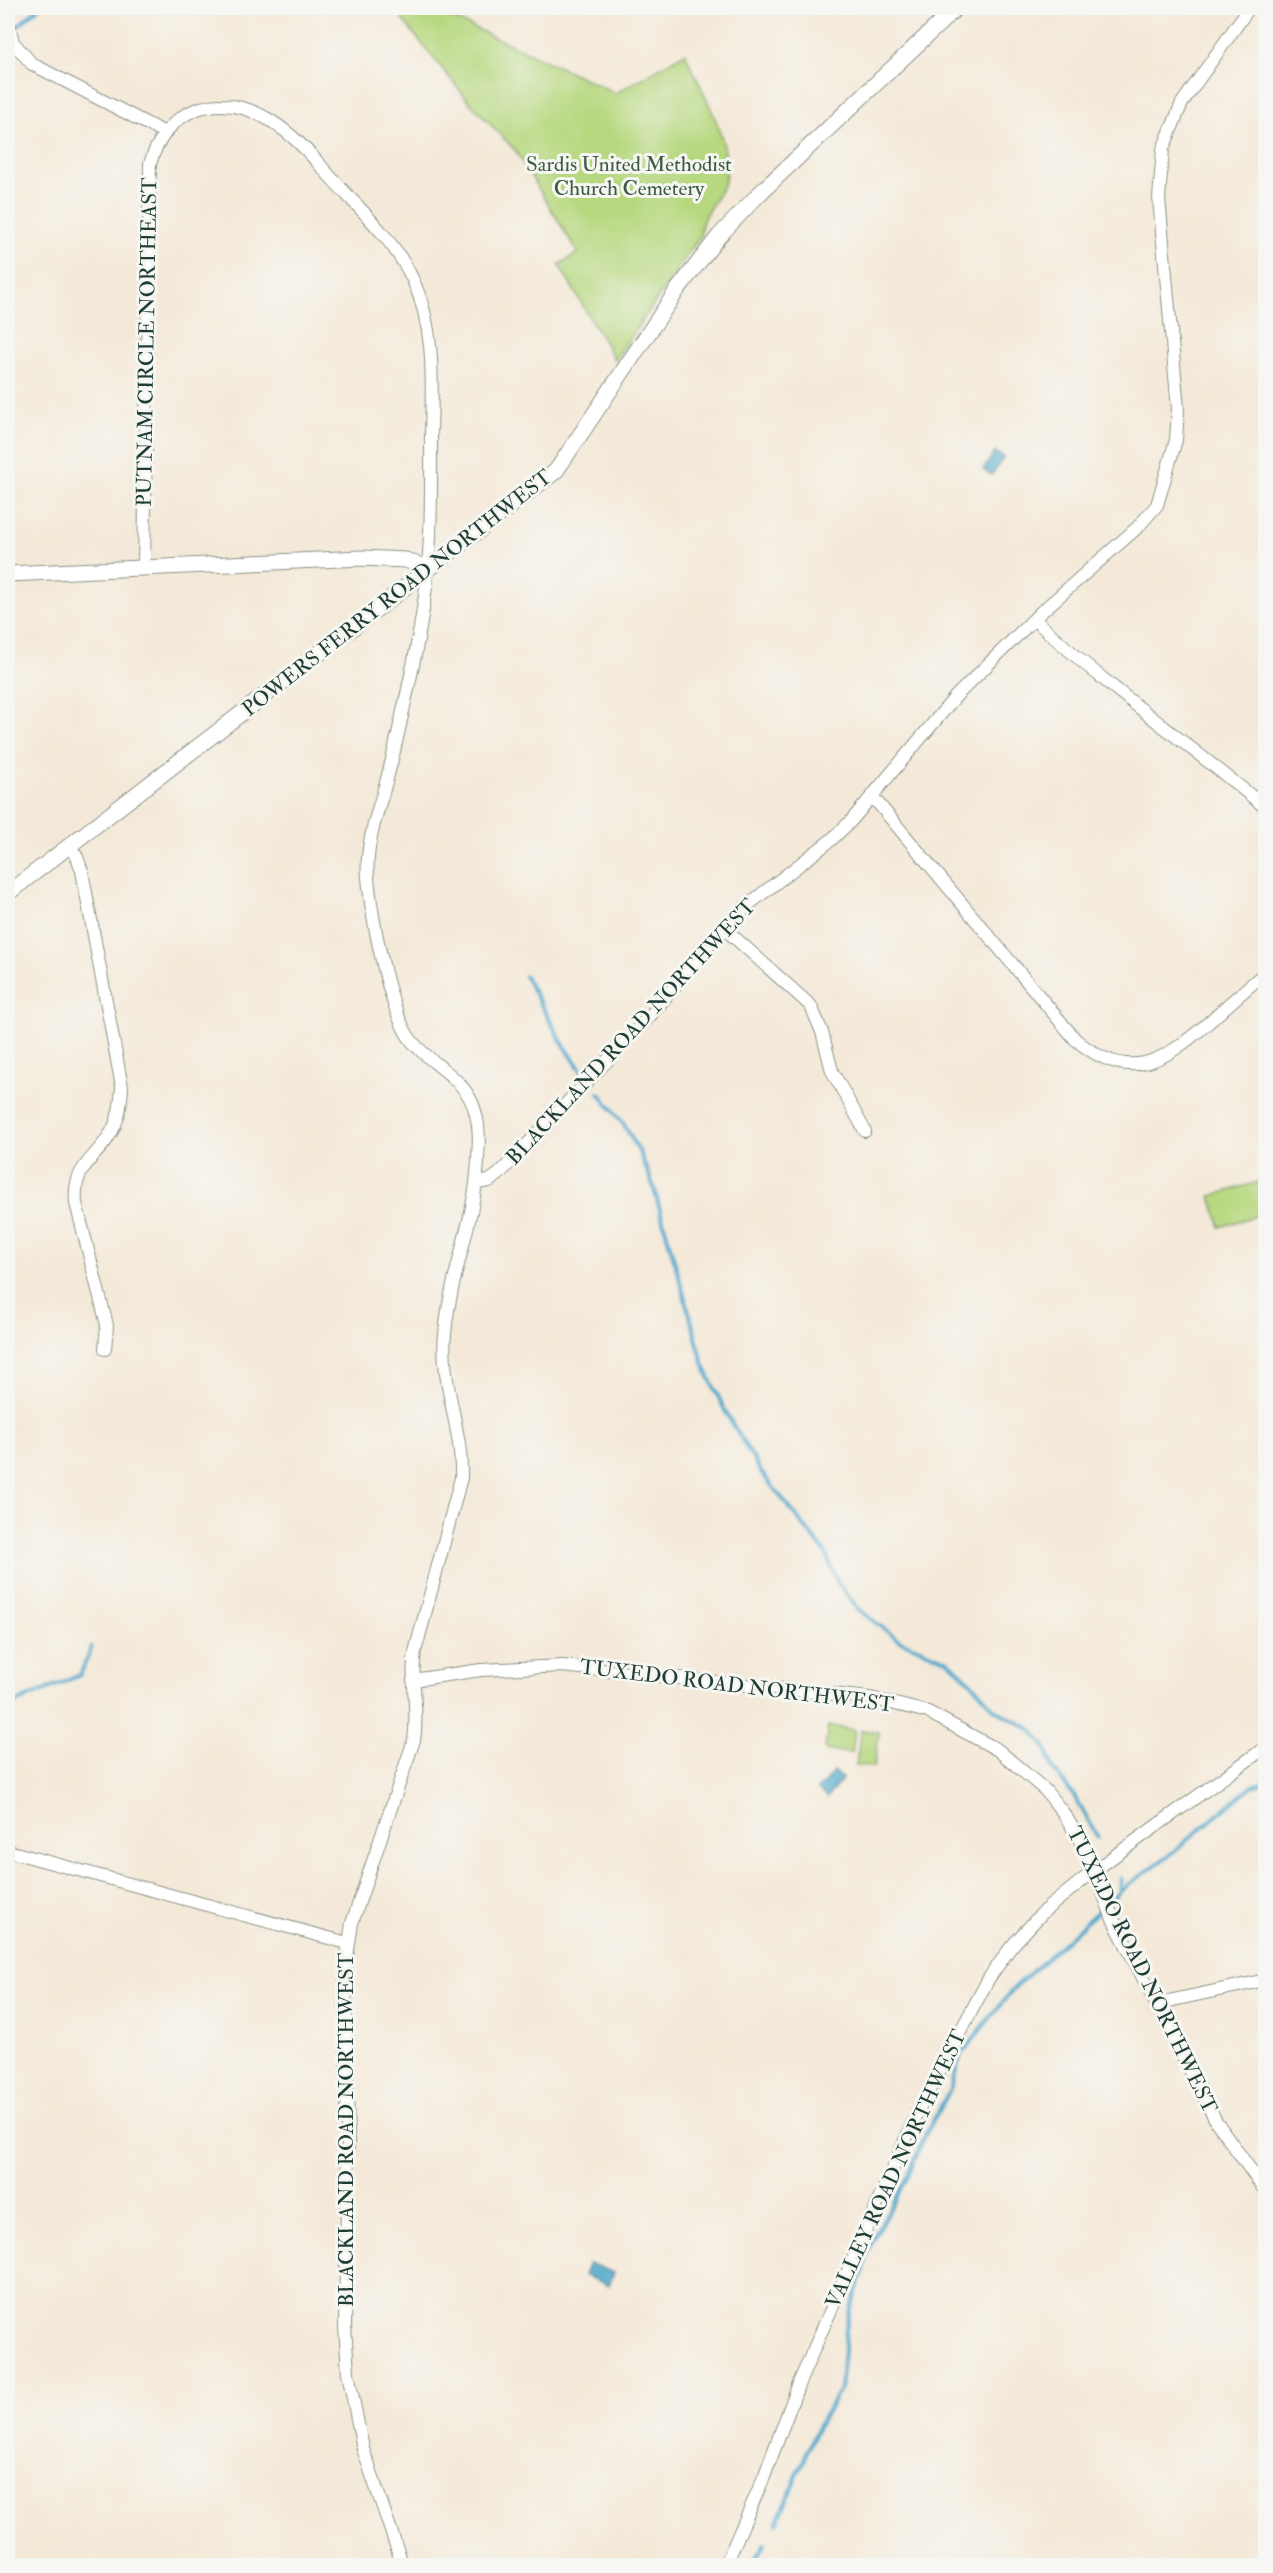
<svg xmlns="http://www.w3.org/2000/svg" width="1273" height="2573" font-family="'IM FELL Double Pica',serif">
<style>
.green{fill:#b7d87f;stroke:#6b8a5a;stroke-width:1.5}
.water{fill:#4fa7cc;stroke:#377280;stroke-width:1.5}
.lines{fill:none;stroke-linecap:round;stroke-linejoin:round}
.stream{stroke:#4fa7cc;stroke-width:4}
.minor-casing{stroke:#8a9386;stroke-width:14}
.tertiary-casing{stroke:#8a9386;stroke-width:17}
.minor{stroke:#fff;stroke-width:12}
.tertiary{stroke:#fff;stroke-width:15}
.labels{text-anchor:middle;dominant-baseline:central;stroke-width:6;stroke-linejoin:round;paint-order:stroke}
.park-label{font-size:21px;fill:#3d5c43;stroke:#f6f6f2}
.street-label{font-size:21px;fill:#1f3d34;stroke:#f6f6f2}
</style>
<rect width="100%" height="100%" fill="#f6f6f2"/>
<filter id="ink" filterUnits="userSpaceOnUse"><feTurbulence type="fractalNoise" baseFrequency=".0167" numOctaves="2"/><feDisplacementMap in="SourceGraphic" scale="12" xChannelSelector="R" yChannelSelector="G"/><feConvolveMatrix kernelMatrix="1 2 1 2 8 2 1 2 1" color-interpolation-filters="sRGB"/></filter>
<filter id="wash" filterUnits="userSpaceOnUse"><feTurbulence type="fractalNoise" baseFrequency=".008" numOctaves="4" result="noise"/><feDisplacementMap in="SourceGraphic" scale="24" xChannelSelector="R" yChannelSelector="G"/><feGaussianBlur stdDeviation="1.35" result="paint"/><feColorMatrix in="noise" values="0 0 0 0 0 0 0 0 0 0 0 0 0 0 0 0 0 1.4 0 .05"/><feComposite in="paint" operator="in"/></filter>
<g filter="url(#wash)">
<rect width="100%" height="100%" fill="#f4e9d8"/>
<path class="green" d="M415,8H431L616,93L685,53C700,88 734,143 725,180C720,201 699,213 701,235L615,360L559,265L578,253L515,150L471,104L402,19Z
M1265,1180V1213L1220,1227L1211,1196Z
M828,1726L855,1730L852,1753L825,1750Z
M861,1730L879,1732L874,1767L856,1765Z"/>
<path class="water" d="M995,452L1004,457L992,475L983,470Z
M834,1771L843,1778L827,1798L818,1790Z
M589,2263L614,2273L609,2285L584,2275Z"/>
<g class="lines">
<path class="stream" d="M17,27L38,8
M525,976L561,1041L583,1073
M599,1093L623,1123L640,1153L653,1185L704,1366L726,1413L761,1472L825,1552L838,1583L859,1610L900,1641L947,1660L972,1683L994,1709L1032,1730L1046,1748L1053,1769L1077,1800L1098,1838
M8,1706L80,1675L92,1647
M1119,1892L1121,1878
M777,2524L814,2434L840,2389L847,2321L872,2240L906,2180L926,2133L950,2090L961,2054L1014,1988L1119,1892L1173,1852L1252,1786L1266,1782
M751,2566L765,2543"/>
</g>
</g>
<g filter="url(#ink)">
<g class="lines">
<g class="minor-casing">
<path id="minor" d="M8,21L13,42L32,64L165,133
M144,568L150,164C157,140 172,119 195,110C244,91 290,130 320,165C351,202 391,234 412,278C436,328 432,383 431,437C431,480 432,524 428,567C424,615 414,664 403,711C398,734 393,758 386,782C378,812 365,844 368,877C371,914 389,1012 411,1040C431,1066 466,1077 475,1111C480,1127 479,1142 478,1159C476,1219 450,1274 445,1334C440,1383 463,1429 461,1478L415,1652C410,1682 419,1710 414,1740L352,1923L345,1970L348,2140L345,2325L348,2373L363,2449L403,2566
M1034,619C1107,687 1189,744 1266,808
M872,796L1075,1039C1128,1084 1162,1063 1207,1024C1226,1006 1246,989 1266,972
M69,845L77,857L82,871L122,1087C121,1101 120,1113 115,1125C101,1158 72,1162 76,1203L107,1325L105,1349
M724,928L811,1006L822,1032L832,1071L865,1131
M477,1183L489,1181L499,1174L650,1016L705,949L744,908L831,840L851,821L956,696L1040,613L1138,527L1157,505L1176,440L1178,409L1159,198L1163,149L1182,103L1249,8
M413,1680L481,1670L562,1666L870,1698L928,1712L998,1750L1046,1791L1064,1814L1088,1853L1113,1919L1216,2121L1266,2192
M8,1851L347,1943
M1156,2007L1173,2000L1266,1980
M725,2566L764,2477L799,2383L917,2113L989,1978L1011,1947L1044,1911L1095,1870L1266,1747"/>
</g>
<g class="tertiary-casing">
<path id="tertiary" d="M8,574L362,558L406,560L428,569
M8,893L556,471L678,289L719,236L760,193L956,8"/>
</g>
<use href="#minor" class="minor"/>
<use href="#tertiary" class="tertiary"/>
</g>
</g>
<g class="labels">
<g class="park-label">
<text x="629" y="164">Sardis United Methodist<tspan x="629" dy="24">Church Cemetery</tspan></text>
</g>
<g class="street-label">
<text transform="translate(147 342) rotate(-89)">PUTNAM CIRCLE NORTHEAST</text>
<text transform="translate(397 593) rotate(-38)">POWERS FERRY ROAD NORTHWEST</text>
<text transform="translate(631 1032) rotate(-47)">BLACKLAND ROAD NORTHWEST</text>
<text transform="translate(737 1686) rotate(7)">TUXEDO ROAD NORTHWEST</text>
<text transform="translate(1142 1970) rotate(64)">TUXEDO ROAD NORTHWEST</text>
<text transform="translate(346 2130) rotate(-90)">BLACKLAND ROAD NORTHWEST</text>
<text transform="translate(896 2169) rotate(-65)">VALLEY ROAD NORTHWEST</text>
</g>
</g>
<rect width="1273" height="2573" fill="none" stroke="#f6f6f2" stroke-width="30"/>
</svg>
